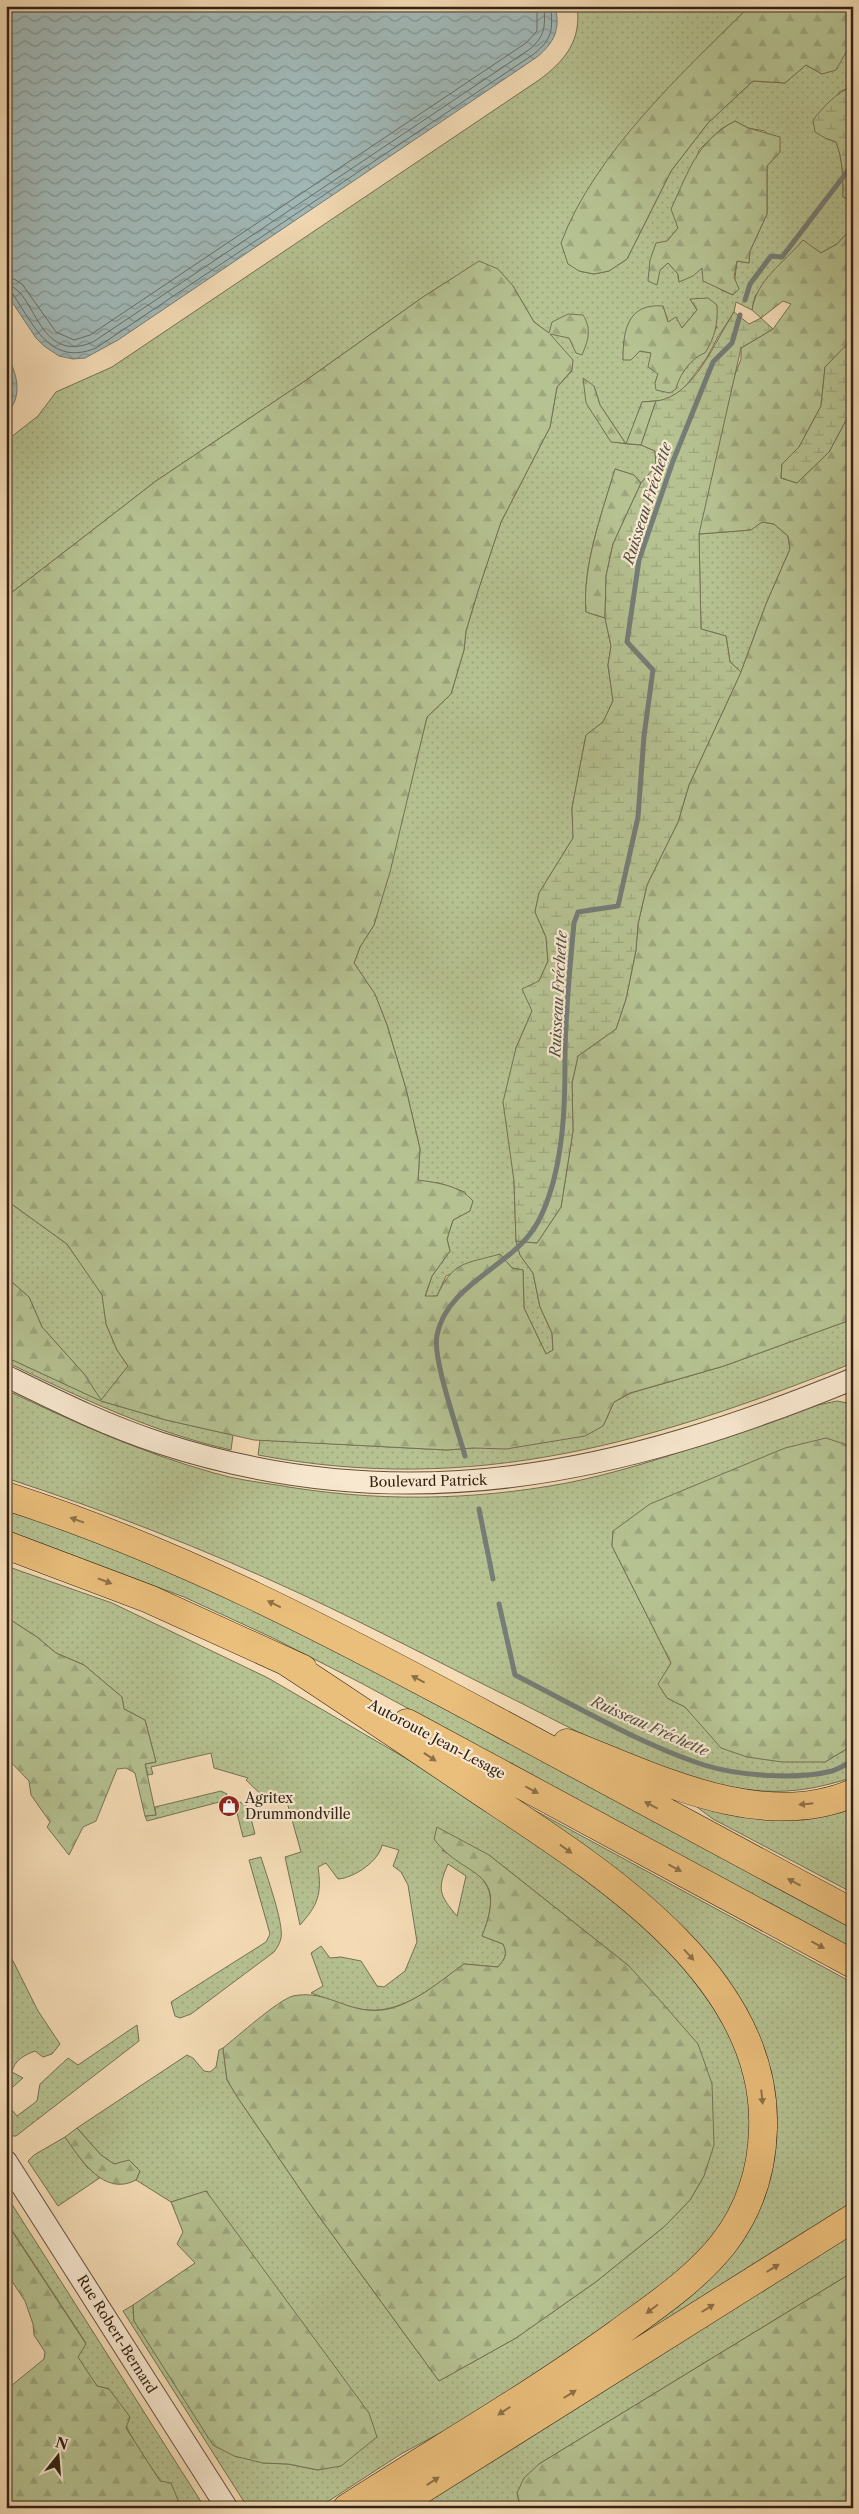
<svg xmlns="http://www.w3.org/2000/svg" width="859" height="2514" font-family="'Libre Caslon Text',serif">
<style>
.grass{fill:url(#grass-dots);stroke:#747254;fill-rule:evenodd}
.forest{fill:url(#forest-firs);stroke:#747254}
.wetland{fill:url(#wetland-marsh);stroke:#747254}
.water{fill:url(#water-waves);stroke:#757d77}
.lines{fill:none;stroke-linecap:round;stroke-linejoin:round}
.shore{stroke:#6a6e66;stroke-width:1}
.stream{stroke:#757d77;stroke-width:5}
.tertiary-casing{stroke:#64513d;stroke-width:23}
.motorway-casing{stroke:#332315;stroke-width:29}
.tertiary{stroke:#f8e8d0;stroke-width:21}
.motorway{stroke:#eabe7b;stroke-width:28}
.oneway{fill:#8e7048}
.labels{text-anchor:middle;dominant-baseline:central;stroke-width:4.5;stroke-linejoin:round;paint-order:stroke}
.street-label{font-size:14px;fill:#332315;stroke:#f8e8d0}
.poi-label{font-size:14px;fill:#332315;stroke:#f8e8d0;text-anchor:start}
.water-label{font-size:15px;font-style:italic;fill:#545046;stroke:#f8e8d0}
</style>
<defs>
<pattern id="grass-dots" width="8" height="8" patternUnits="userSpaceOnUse" patternTransform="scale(1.25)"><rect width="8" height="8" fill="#b6c292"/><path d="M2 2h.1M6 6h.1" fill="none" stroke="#9da67d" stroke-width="1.8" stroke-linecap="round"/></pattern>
<pattern id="forest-firs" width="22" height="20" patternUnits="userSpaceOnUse" patternTransform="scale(1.25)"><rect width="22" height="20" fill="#b6c292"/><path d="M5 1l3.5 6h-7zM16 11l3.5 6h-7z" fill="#9da67d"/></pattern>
<pattern id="wetland-marsh" width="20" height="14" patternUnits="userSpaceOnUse" patternTransform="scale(1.25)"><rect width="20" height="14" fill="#b6c292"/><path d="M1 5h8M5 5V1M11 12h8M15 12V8" fill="none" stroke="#9da67d"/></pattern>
<pattern id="water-waves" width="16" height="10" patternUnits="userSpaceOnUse" patternTransform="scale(1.25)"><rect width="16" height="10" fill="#a1b9b8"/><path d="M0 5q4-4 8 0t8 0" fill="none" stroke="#849694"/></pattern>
</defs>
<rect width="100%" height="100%" fill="#f5dcb6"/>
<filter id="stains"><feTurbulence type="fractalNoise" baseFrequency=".004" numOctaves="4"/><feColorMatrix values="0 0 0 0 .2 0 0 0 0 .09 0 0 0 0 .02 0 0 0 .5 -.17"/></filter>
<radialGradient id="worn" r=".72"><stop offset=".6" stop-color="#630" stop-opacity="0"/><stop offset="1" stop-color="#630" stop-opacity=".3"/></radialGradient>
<path class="grass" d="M577,6H750C681,74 614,140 568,226L579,271L594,274L609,271L627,259L671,171L708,123L753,81L785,83L806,65L822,74L845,54L853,40V86L839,92L825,138L836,142C843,160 843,178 843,197L853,201V227L837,244L821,253L803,241L755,296L752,310L736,302L734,312L718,337L706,359L682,391L666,400L642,402L627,444L641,445L655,451L656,466L641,483L634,475L615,469C602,513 582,567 586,612L605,618L611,646L608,665L613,701L603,722L586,735L572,808L573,838L539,893L535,912L546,937L548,961L539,981L532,1011L516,1048L514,1181L516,1241L520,1255L533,1273L540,1307L552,1333L553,1350L546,1354L524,1308L523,1270L512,1268L500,1254L446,1276L437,1296L425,1297L432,1276L450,1251L447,1239L453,1220L470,1211L465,1192L439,1183L418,1181L420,1149L406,1089L387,1025L375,995L354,963L360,947L374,925L427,717L451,694L464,650L466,631L478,591L501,522L550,427L557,387L572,371L549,333L534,322L513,286L479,262L423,297L305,381L156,481L6,597V441L38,416L56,392L112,367L539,80C565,61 582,40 577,6ZM735,121L748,128L765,131L780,152L767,166V214L750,251L749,263L737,261L733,295L721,290L703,268L679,282L678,274L668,263L660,270L667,241L678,228L699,150L721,129ZM690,299L717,327L678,379L676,389L655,383L658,374L652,353L640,351L623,360L624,341L663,306L668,322L681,329L697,310ZM594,386L600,405L626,444L611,441L601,425Z
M762,522L774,524L788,536L790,549L766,604L741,672L730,662L726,636L701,629L699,534L750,530Z
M6,1200L67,1244L103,1295L106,1324L117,1350L128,1366L101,1401L166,1420L233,1435L231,1450C151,1432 79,1397 6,1362V1357L100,1400L85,1375L42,1327L29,1297L6,1277Z
M853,1319V1363C653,1442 475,1496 258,1455L260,1440L447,1450L473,1448L603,1426L614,1402L631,1393L724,1366Z
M6,1390C74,1422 142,1453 214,1473C234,1479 256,1482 277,1485C373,1502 471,1501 567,1483C651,1466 736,1432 818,1405L837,1401L853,1404V1451L847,1445L613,1531L612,1546L671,1663L659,1684L667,1698L685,1707L701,1724L825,1762L853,1745V1777C824,1787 794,1793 763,1791C677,1786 594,1740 519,1702C446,1666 374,1628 301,1594C204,1549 107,1511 6,1478Z
M6,1511C159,1554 303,1633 443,1708C579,1780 716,1853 853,1927V1949L361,1683L273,1638L184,1597L6,1530Z
M6,1566L112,1603L268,1678L414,1763L503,1820L604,1890L666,1947L694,1981L720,2017L737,2048L749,2088L751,2130L745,2170L736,2201L719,2230L671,2281L545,2368L466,2419L401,2454L318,2508H248L123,2311L133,2305L134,2321L263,2463L288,2464L318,2470L207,2191L171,2202L136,2180L140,2171L126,2162L114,2164L101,2155L77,2128L187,2055L193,2058L204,2071L210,2072L216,2067L219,2050L223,2048L227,2080L238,2098L315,2211L439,2381L516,2338L597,2281L665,2226L690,2200L704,2176L629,1966L489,1855L442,1850C483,1876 503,1884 482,1936L503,1944C508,1954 505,1959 498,1967L464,1964C437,1984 404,2013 368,2010C349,2009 329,1999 311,1993L323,1986L311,1953L321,1946L330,1958L341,1957L361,1961L377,1986L384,1987L405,1971L417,1942L408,1885L401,1872L393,1866L399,1850L382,1845C379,1861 354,1878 338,1879L326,1863L318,1867C322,1894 318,1905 300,1925L285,1857L301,1852L285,1795L268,1801L246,1780L248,1778L214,1768L211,1753L151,1767L153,1774L148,1775L145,1764L156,1762L145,1720L124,1709L122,1697L84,1665L56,1653L37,1637L6,1617ZM448,1864L466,1876L457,1916C439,1895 437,1889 448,1864Z
M221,1791L227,1794L223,1801L147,1821L145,1816L156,1815L155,1807Z
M681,1795L853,1802V1893L713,1819Z
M240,1802L248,1807L255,1834L243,1837L236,1809Z
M521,1803L853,1983V2211L379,2508H365L546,2392L752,2210L747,2023Z
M261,1857C266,1874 284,1923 281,1938C280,1943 277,1948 274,1952L191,2014L180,2018L175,2016L171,2002L266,1942L270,1934L249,1860Z
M6,1920C15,1933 9,1943 11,1957L38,2011L60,2044L52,2054L43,2057L35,2051C25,2055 14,2060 12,2072L23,2078L6,2093Z
M137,2025L139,2041L16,2136H12L6,2128V2103L17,2116L37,2101L40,2084L68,2058L78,2065Z
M65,2137L87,2167L101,2177L58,2206L28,2161L34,2155Z
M6,2195L205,2508H178V2500C147,2468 126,2430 109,2389L97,2386L77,2357L86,2343L6,2221Z
M853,2234V2272L539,2464L517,2493L521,2508H415Z"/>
<path class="forest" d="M750,6H853V40L836,70L822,74L806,65L785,83L753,81L708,123L671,171L627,259L609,271L594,274L579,271L568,264L561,243C594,154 683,72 750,6Z
M735,121L748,128L780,137V152L767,166V214L750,251L749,263L737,261L734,277L739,289L733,295L703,281L702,268L693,276L679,282L678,274L668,263L660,270L657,285L648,281L650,260L656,243L667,241L678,228L671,209C689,171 696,142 735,121Z
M853,227V343H849L825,367L821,406L799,447L782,464L781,478L797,483L829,452L853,407V1319L724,1366L630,1393L614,1402L603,1426L585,1436L506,1449L473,1448L447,1450L254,1440L166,1420L101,1401L6,1357V1277L29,1297L42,1327L85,1375L101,1400L128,1366L117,1350L106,1324L102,1295L67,1244L6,1200V597L156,481L305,381L423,297L479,261L498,269L513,286L534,322L549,333L552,322L568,314L583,315C592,329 588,341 582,355L576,353L569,338L550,334L573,360L572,370L557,387L550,427L501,522L478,591L466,631L464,650L451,694L427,717L390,872L374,925L360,947L354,963L375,994L387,1025L406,1089L420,1149L418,1180C438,1183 459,1185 473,1201L470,1211L453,1220L447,1239L450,1251L432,1276L425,1296H437C453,1261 465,1264 500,1254L512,1268L523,1270L524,1308L546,1354L553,1350L552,1333L540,1307L533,1273L520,1255L516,1241L537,1243L561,1207L573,1131L572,1083L578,1056L616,1029L626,999L636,950L638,924L647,885L678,822L689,785L741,672L766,604L790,549L788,536L774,524L762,522L751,530L699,534L709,441L741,359V348L773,329L791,304L783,301L761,318L752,310C757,279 783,264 803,240L821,253L837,244Z
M708,298L717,305C718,324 715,337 705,353C692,357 679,375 676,389L670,393L656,390L655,383L658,374L648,367L651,353L640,351L631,360H623C623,331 627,303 663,306L668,322L676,317L682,328L697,310L690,299Z
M583,378L594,386L600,405L626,444L642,402L656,401L641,445L611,442L586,403Z
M615,469L634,475L641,483L613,544L606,576L605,618L586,612C582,567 602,513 615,469Z
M826,1438L847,1445L853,1451V1745L825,1762H782L747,1757L721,1748L685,1707L667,1698L658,1684L671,1663L612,1546L613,1531L650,1504L785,1448Z
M6,1617L37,1637L56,1653L84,1665L122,1697L124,1709L145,1720L156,1762L145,1764L156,1815L145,1816L135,1773L126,1768L117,1769L96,1821L83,1827L69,1855L47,1827L50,1822L31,1795L29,1781L6,1757Z
M437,1827L489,1855L629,1966L665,2006L698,2044L712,2084L714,2145L704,2176L690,2200L665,2226L597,2281L516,2338L439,2381L315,2211L238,2098L227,2080L223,2048C237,2037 278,2000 293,1996C322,1990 340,2007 367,2010C403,2015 437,1983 464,1964L498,1967C505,1959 508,1954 503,1944L482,1936C510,1866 464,1880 434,1839Z
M77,2128L101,2155L114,2164L129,2160L140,2171L136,2180C104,2197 81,2160 65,2137Z
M206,2191L369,2413L377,2437L341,2466L318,2470L288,2464L263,2463L234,2456L213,2445L134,2321L133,2305L195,2263L177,2244L183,2232L171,2202Z
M6,2222L86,2344L78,2357L97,2386L109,2389L130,2417L126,2428L160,2481L171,2483L178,2500V2508H6V2390L44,2359L45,2352L34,2335L33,2324L25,2301L6,2272Z
M853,2272V2468L846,2508H521L517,2493L524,2478L539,2464Z"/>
<path class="wetland" d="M853,86V201L843,197C843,178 843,160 836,142L825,138L815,132L813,120C825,105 835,94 853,86Z
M734,312L749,324L761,318L773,329L741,348L699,534L701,629L726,636L730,662L741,672L689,785L678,822L647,885L638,924L636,950L626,999L616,1029L578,1056L572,1083L573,1131L561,1207L537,1243L516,1241L514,1181L503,1102L516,1048L532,1011L522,989L539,981L548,961L546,937L535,912L539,893L573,838L572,808L586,735L603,722L613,701L608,665L611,646L605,618L606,576L613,544L641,483L656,466L655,451L641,445L656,401C694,397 715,341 734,312Z
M849,342L853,343V407L829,452L797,483L781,478L782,464L799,447L821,406L825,367Z"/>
<path class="water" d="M6,6H555C561,29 554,43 537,57L118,340L85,358L73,359L59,356L44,346L36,338L6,293Z
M6,354C17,372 24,397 6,414Z"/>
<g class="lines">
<path class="shore" d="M6,278L14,279L22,284L56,332L74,340L90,335L526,43L537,31V6
M6,285C36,287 36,366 93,342L530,49C546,35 545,26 544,6
M6,291L12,293C34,325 50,367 96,348L534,54C554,37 552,30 551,6"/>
<path class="stream" d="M745,300L750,284L771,256L782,257L853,164
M465,1456C458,1430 432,1358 437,1335C446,1288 503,1269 530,1234C542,1219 549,1198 554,1179C564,1139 565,1100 565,1059C565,1013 570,968 574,923L578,912L618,906L638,817L644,736L653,670L627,642L639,560L673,461L713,362L732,343L740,315
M479,1509L493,1579
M499,1604L515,1675C576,1706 638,1743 704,1765C739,1776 797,1780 832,1771C839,1769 846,1764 853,1761"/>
<g class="tertiary-casing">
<path id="tertiary" d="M6,1376C57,1401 107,1426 160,1443C405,1523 621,1474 853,1379
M6,2161L227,2508"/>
</g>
<g class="motorway-casing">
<path id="motorway" d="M6,1496C178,1551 335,1634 493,1719C613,1784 733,1849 853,1913
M6,1545L149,1599L303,1669
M287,1662C350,1703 412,1745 474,1787C589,1864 769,1971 763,2129C762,2170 749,2210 724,2243C695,2280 655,2306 617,2334C530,2397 437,2450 347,2508
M407,1723L853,1964
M567,1743C652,1776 761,1833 853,1793
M392,2508L853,2218"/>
</g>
<use href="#tertiary" class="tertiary"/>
<use href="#motorway" class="motorway"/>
</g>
<defs><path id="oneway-solid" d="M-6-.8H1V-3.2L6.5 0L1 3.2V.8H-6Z" transform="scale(1.25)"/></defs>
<g class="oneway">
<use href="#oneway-solid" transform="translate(77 1520) rotate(-160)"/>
<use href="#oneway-solid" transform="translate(105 1581) rotate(21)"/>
<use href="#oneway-solid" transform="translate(274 1604) rotate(-154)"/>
<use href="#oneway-solid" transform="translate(418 1679) rotate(-152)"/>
<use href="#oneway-solid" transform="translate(430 1757) rotate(34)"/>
<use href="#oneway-solid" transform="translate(532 1790) rotate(28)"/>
<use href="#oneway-solid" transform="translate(806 1804) rotate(174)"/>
<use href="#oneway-solid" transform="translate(651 1805) rotate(-152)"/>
<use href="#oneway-solid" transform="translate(566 1849) rotate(36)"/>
<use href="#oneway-solid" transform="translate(675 1868) rotate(28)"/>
<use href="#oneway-solid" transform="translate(794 1882) rotate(-152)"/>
<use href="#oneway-solid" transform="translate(818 1945) rotate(28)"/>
<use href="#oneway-solid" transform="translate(689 1955) rotate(48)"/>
<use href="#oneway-solid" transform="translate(762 2097) rotate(84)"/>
<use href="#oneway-solid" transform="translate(773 2268) rotate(-32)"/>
<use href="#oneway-solid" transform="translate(708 2308) rotate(-32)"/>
<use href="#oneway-solid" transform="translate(652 2309) rotate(143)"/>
<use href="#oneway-solid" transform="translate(570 2394) rotate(-32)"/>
<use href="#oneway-solid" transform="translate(504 2411) rotate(147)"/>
<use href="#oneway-solid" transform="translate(433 2481) rotate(-33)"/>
</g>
<defs>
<g id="shop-disc" transform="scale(1.125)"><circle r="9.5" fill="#8f2418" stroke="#f8e8d0"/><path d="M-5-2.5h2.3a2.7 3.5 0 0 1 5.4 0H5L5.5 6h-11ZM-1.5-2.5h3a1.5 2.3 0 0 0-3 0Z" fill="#fff"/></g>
</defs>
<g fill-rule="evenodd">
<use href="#shop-disc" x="229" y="1806"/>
</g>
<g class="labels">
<g class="street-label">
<text transform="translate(428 1481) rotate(-1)">Boulevard Patrick</text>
<text transform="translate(437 1739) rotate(28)">Autoroute Jean-Lesage</text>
<text transform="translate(117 2334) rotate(58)">Rue Robert-Bernard</text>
</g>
<g class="poi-label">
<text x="245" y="1798">Agritex<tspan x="245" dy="16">Drummondville</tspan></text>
</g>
<g class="water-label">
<text transform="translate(647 503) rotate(-72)">Ruisseau Fréchette</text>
<text transform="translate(558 994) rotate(-87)">Ruisseau Fréchette</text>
<text transform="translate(650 1726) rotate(24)">Ruisseau Fréchette</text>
</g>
</g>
<rect width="859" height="2514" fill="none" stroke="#f5dcb6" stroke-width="25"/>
<rect x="8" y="8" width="844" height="2499" fill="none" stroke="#332315" stroke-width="2.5"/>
<rect x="12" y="12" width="834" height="2489" fill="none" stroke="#332315"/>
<g transform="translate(58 2456) rotate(17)" stroke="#f8e8d0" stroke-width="4" paint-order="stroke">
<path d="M0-4L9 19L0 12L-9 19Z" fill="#332315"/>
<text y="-8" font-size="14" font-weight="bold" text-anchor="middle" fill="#332315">N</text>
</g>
<rect width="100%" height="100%" filter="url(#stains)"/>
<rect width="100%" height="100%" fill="url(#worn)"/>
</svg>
